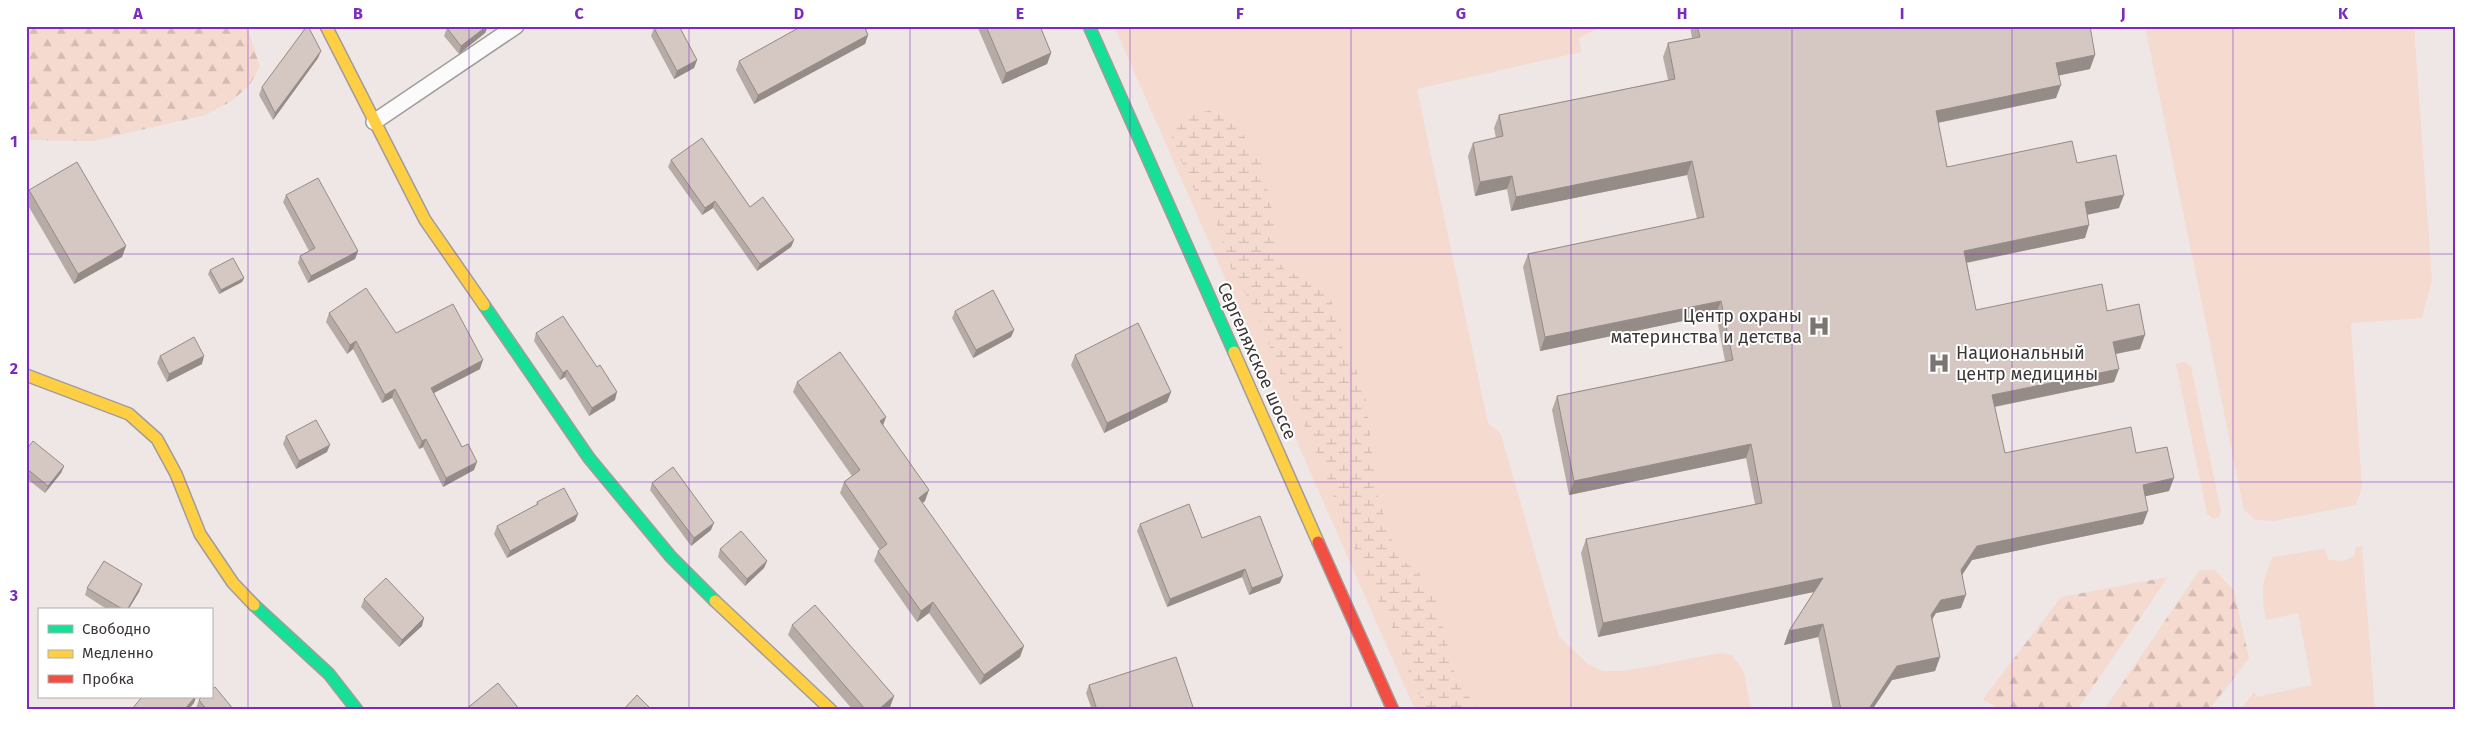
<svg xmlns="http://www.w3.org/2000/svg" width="2481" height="736" font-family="'Fira Sans',sans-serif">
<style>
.green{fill:#f5dad0}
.forest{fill:url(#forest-firs)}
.wetland{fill:url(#wetland-marsh)}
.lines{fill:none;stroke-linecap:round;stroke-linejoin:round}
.lane-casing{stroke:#a19c9b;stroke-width:18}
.fast-casing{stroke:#a19c9b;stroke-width:14}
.slow-casing{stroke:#a19c9b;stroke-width:14}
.jam-casing{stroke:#a19c9b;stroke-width:14}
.lane{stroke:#fcfbfb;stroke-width:15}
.fast{stroke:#16e098;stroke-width:11}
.slow{stroke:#ffcf43;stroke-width:11}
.jam{stroke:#f24e42;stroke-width:11}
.wall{fill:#b7aba6}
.shaded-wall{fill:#958b87}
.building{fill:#d5c7c1;stroke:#958b87}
.grid{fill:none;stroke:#7b2cbf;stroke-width:1;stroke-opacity:0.55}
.labels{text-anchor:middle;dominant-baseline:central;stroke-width:4;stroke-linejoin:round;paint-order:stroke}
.poi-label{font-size:18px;fill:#3c3736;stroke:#fff;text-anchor:end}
.street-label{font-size:18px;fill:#3c3736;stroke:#fff}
.neatline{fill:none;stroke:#7b2cbf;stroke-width:2}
.grid-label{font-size:16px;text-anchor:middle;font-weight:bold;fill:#7b2cbf}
</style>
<defs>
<pattern id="forest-firs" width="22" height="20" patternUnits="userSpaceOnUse" patternTransform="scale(1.25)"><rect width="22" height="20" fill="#f5dad0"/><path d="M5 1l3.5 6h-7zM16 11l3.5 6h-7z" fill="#d3bcb3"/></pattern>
<pattern id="wetland-marsh" width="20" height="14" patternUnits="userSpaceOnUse" patternTransform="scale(1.25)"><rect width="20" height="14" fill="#f5dad0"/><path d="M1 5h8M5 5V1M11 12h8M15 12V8" fill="none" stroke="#d3bcb3"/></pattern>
</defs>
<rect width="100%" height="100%" fill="#eee7e5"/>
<path class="green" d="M1114,26H1603L1579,38L1581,52L1417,89L1488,423L1501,434L1559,637L1588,664L1603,671H1624L1720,653L1732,655L1744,672L1751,710H1415Z
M2145,26H2414L2432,280L2422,318L2351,323L2362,487L2356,505L2274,521L2256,520L2244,510Z
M2184,362L2191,367L2221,511L2219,517L2213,519L2207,514L2176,364Z
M2362,546L2375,710H2240L2254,692L2257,697L2312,685L2298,613L2266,620C2261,592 2261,582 2273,557L2324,549L2329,560L2344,561L2354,556L2356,547Z"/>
<path class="forest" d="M26,26H247L260,67L249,86L230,102L205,115L94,141L26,140Z
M2214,569L2234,591L2249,658L2209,710H2104L2199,571Z
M2168,577L2077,710H2000L1983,699L2061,597Z"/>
<path class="wetland" d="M1214,110L1238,126L1262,165L1276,228L1273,254L1284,269L1314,284L1331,300L1341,329L1343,356L1356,369L1366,400L1377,494L1397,556L1418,572L1435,596L1457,683L1480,710H1426L1409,673L1393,629L1367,579L1336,505L1324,469L1311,443L1297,406L1278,370L1261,322L1231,268L1213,213L1200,202L1171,139C1181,118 1192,113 1214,110Z"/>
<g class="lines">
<g class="lane-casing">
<path id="lane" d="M374,122L516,26"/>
</g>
<g class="fast-casing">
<path id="fast" d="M1089,26L1234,352
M484,305L589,458L671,557L715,601
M254,605L329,674L357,710"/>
</g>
<g class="slow-casing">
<path id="slow" d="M326,26L425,220L484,305
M1234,352L1318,542
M26,375L129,414L157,439L176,474L200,534L233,583L254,605
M715,601L831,710"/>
</g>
<g class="jam-casing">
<path id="jam" d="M1318,542L1393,710"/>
</g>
<use href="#lane" class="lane"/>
<use href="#fast" class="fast"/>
<use href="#slow" class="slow"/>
<use href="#jam" class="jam"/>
</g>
<path class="wall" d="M449,26H488L485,33L459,54L444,36L447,28Z
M802,26H872L866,30L868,35L865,44L754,104L736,70L739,61Z
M977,26H1040L1051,53L1047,64L1002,84Z
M1690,26H1918V28L2090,69L2059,75L2056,98L1938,123L1947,167L2077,163L2119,208L2087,215L2085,238L1967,263L1976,310L2107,311L2140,349L2116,354L2114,382L1995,407L2005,453H2136L2169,491L2145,496L2143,524L1972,560L1962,575L1961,608L1936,613L1932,620L1940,657L1935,671L1892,680L1872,710H1833L1818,637L1784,645L1789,631L1814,592L1598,637L1581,553L1586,539L1755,504L1746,458L1569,495L1552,410L1557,396L1725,361L1716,314L1540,351L1523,267L1528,254L1697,219L1687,175L1511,211L1507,189L1475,196L1468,156L1473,143L1496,138L1494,128L1499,115L1668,80L1663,57L1668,43L1692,38Z
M654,28L697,60L694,68L674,79L651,36Z
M321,51L318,58L273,120L259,95L262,87Z
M671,160L750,207L794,240L791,247L757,271L713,208L702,215L668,167Z
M29,190L126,246L122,257L74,284L26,202V198Z
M286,195L358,251L355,259L308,283L298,263L300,256L309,251L283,202Z
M210,270L244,278L242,282L219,294L208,274Z
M955,311L1014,330L1011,337L973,358L952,318Z
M329,313L396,333L480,369L434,393L474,470L443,487L423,447L419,449L392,398L382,403L353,349L347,354L326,322Z
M536,333L597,367L615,400L589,416L565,377L560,380L534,341Z
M1075,355L1171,392L1167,402L1104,433L1071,365Z
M160,356L202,364L167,382L157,363Z
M797,382L886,417L883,425L925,501L922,503L1020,657L980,685L929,613L917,622L874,561L878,551L880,550L840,493L844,482L852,476L793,392Z
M286,436L327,452L296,469L283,444Z
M26,450L64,466L61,473L45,493L26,478Z
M652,483L711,530L691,546L650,490Z
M537,502L578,514L575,521L507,558L494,534L497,526L536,505Z
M1140,524L1202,538L1280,583L1249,595L1242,577L1167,607L1137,531Z
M720,549L767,561L764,568L745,586L718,557Z
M142,584L139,592L128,610H108L85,595L87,588Z
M364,599L422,626L399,647L361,607Z
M792,625L894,696L890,707L887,710H853L788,635Z
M1089,685L1194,710H1092L1086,693Z
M199,700L234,710H198L196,708Z"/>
<path class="shaded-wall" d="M487,26H488L485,33L459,54L461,46Z
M862,26H872L859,33Z
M868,35L865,44L754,104L758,95Z
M321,51L318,58L273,120L275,113Z
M1051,53L1047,64L1002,84L1006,73Z
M2095,55L2090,69L2052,77L2056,63Z
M697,60L694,68L674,79L677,71Z
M2061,85L2056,98L1931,124L1936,111Z
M1692,161L1687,175L1511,211L1516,197Z
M1512,176L1507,189L1475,196L1480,182Z
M2124,195L2119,208L2080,216L2085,202Z
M715,201L713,208L702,215L705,208Z
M2089,225L2085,238L1959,264L1964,251Z
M794,240L791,247L757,271L760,264Z
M126,246L122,257L74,284L78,274Z
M358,251L355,259L308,283L311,276Z
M244,278L242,282L219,294L221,290Z
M1721,301L1716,314L1540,351L1545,337Z
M1014,330L1011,337L973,358L976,350Z
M2145,335L2140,349L2109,355L2113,342Z
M356,341L353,349L347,354L350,345Z
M204,356L202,364L167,382L169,374Z
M483,360L480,369L428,396L431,388Z
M2119,369L2114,382L1987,408L1992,395Z
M567,370L565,377L560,380L563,373Z
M395,389L392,398L382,403L385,395Z
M617,392L615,400L589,416L592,408Z
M1171,392L1167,402L1104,433L1107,423Z
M886,417L882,428L880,421Z
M426,439L423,447L419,449L422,441Z
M1751,444L1746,458L1569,495L1574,481Z
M330,445L327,452L296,469L299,461Z
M477,462L474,470L443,487L446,478Z
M64,466L61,473L45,493L48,486Z
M2174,478L2169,491L2138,498L2143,485Z
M929,490L925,501L915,509L919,498Z
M2148,511L2143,524L1972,560L1956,584L1961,570L1977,546Z
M578,514L575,521L507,558L510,551Z
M714,523L711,530L691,546L694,538Z
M767,561L764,568L745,586L747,579Z
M1245,569L1242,577L1167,607L1170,599Z
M1283,576L1280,583L1249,595L1252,588Z
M1823,578L1818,591L1598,637L1603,623Z
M142,584L139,592L128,610H127Z
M1966,595L1961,608L1936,613L1926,628L1931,615L1941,600Z
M933,602L929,613L917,622L921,611Z
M424,618L422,626L399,647L402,640Z
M1823,624L1818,637L1784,645L1789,631Z
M1024,646L1020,657L980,685L984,675Z
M1940,657L1935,671L1892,680L1872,710H1868L1897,666Z
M894,696L890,707L887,710H878Z
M195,697H196L194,703L188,710H184Z"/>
<path class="building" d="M307,26H308L321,51L275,113L262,87Z
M449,26H487L461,46L447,28Z
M658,26H679L697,60L677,71L654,28Z
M802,26H864L868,35L758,95L739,61Z
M986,26H1040L1051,53L1006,73Z
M1697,26H1918V28L1929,26H2090L2095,55L2056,63L2061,85L1936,111L1947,167L2072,141L2077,163L2116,155L2124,195L2085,202L2089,225L1964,251L1976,310L2102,284L2107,311L2139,304L2145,335L2113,342L2119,369L1992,395L2005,453L2131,427L2136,453L2167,447L2174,478L2143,485L2148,511L1977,546L1961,570L1966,595L1941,600L1931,615L1940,657L1897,666L1868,710H1841L1823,624L1789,631L1823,578L1603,623L1586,539L1762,503L1751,444L1574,481L1557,396L1733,360L1721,301L1545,337L1528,254L1704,217L1692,161L1516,197L1512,176L1480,182L1473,143L1503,136L1499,115L1675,79L1668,43L1700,37Z
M702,138L750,207L763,197L794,240L760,264L715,201L705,208L671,160Z
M77,162L126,246L78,274L29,190Z
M318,178L358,251L311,276L300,256L315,248L286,195Z
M233,258L244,278L221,290L210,270Z
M366,288L396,333L453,304L483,360L431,388L462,447L468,444L477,462L446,478L426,439L422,441L395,389L385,395L356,341L350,345L329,313Z
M993,290L1014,330L976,350L955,311Z
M563,316L597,367L600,365L617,392L592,408L567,370L563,373L536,333Z
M1138,323L1171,392L1107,423L1075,355Z
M194,337L204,356L169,374L160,356Z
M840,352L886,417L880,421L929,490L919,498L1024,646L984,675L933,602L921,611L878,551L887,544L844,482L860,470L797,382Z
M316,420L330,445L299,461L286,436Z
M33,441L64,466L48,486L26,468V450Z
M673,467L714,523L694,538L652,483Z
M564,488L578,514L510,551L497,526L538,504L537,502Z
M1189,504L1202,538L1260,516L1283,576L1252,588L1245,569L1170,599L1140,524Z
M741,531L767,561L747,579L720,549Z
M104,561L142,584L127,610H124L87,588Z
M386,578L424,618L402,640L364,599Z
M815,605L894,696L878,710H866L792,625Z
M1176,657L1194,710H1097L1089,685Z
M498,683L520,710H465Z
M215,687L234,710H207L199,700L202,697H211V690Z
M637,695L652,710H623Z
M142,697H195L184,710H133L132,709Z"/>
<path class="grid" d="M248,26V710M469,26V710M689,26V710M910,26V710M1130,26V710M1351,26V710M1571,26V710M1792,26V710M2012,26V710M2233,26V710M26,254H2455M26,482H2455"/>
<defs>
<g id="hospital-bare" transform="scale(1.725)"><path d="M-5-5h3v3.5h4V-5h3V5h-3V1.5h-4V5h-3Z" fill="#7a7573" stroke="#fff" stroke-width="2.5" paint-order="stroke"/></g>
</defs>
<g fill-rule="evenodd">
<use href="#hospital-bare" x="1819" y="326"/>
<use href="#hospital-bare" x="1939" y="363"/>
</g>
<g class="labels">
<g class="poi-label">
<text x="1802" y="316">Центр охраны<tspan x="1802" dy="21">материнства и детства</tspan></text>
<text x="1956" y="353" text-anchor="start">Национальный<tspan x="1956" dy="21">центр медицины</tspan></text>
</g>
<g class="street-label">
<text transform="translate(1257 361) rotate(66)">Сергеляхское шоссе</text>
</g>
</g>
<rect width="2481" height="736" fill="none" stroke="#ffffff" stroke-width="55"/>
<rect x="38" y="608" width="175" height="90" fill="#ffffff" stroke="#b1afaf"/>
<rect x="48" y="625" width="25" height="8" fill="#16e098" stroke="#b1afaf"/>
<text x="82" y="634" font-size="15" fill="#3c3736">Свободно</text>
<rect x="48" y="650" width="25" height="8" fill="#ffcf43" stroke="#b1afaf"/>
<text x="82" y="658" font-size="15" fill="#3c3736">Медленно</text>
<rect x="48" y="675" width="25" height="8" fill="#f24e42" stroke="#b1afaf"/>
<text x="82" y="684" font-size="15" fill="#3c3736">Пробка</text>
<rect x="28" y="28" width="2426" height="680" class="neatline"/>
<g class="grid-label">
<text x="138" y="19">A</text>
<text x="358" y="19">B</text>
<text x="579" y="19">C</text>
<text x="799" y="19">D</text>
<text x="1020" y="19">E</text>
<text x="1240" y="19">F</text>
<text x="1461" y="19">G</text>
<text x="1682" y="19">H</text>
<text x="1902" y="19">I</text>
<text x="2123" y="19">J</text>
<text x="2343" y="19">K</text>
<text x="14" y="147">1</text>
<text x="14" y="374">2</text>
<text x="14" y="601">3</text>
</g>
</svg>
